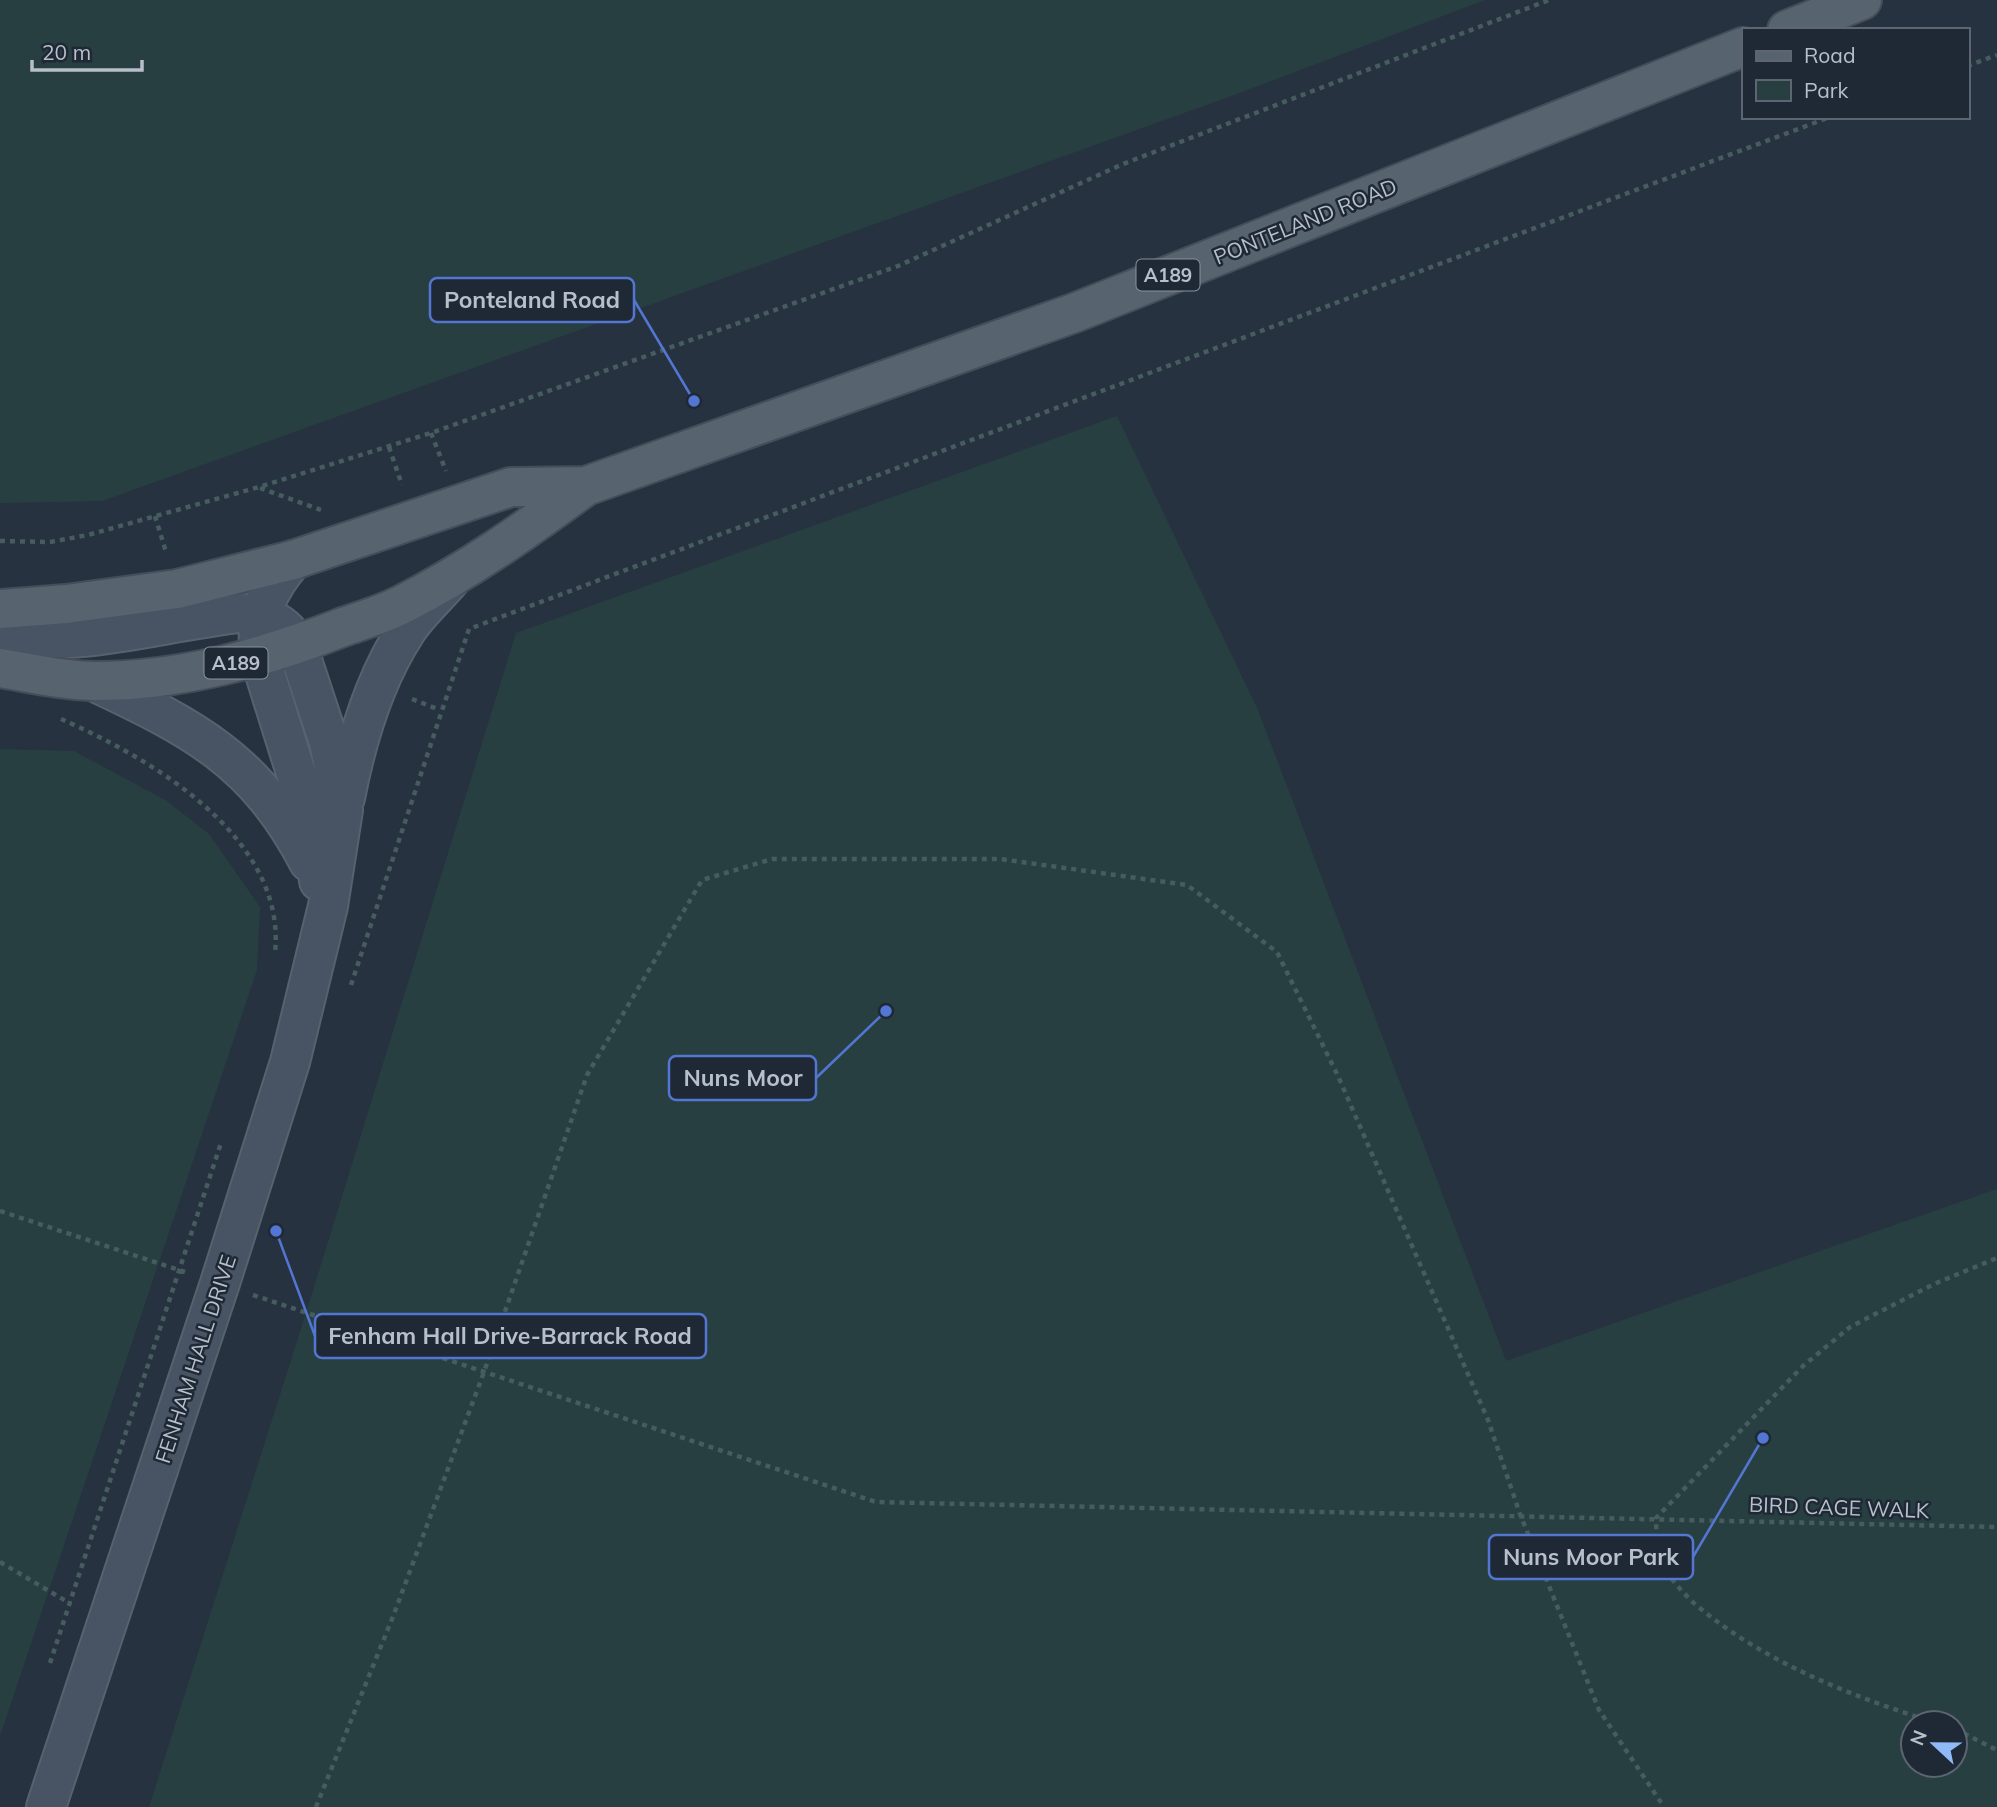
<svg xmlns="http://www.w3.org/2000/svg" width="1997" height="1807" font-family="Mulish,sans-serif">
<style>
.green{fill:#283f41;fill-rule:evenodd}
.lines{fill:none;stroke-linecap:round;stroke-linejoin:round}
.secondary-casing{stroke:#58626e;stroke-width:42}
.primary-casing{stroke:#444d59;stroke-width:42}
.path{stroke:#465c5e;stroke-width:4.5;stroke-dasharray:5 5;stroke-linecap:butt}
.secondary{stroke:#485363;stroke-width:38}
.primary{stroke:#586370;stroke-width:38}
.labels{text-anchor:middle;dominant-baseline:central;stroke-width:5;stroke-linejoin:round;paint-order:stroke}
.shield{fill:#1f2935;stroke:#89929e;stroke-width:2}
.shield-label{font-size:19px;font-weight:bold;fill:#b7bfcb}
.street-label{font-size:21px;fill:#b7bfcb;stroke:#1f2935}
.leader{fill:none;stroke:#5376d3;stroke-width:2.5}
.callout-dot{fill:#5376d3;stroke:#1f2935;stroke-width:2.5}
.callout{fill:#1f2935;stroke:#5376d3;stroke-width:2.5}
.callout-label{font-size:23px;text-anchor:middle;font-weight:bold;fill:#b7bfcb}
</style>
<rect width="100%" height="100%" fill="#263240"/>
<path class="green" d="M0,0H1485L1229,97L102,501L0,503Z
M1117,416L1258,710L1506,1361L1997,1189V1807H149L306,1313L516,633ZM1913,1723H1955V1765H1913Z
M0,749L74,751L167,801L209,834L260,907L257,970L0,1736Z"/>
<g class="lines">
<g class="secondary-casing">
<path id="secondary" d="M293,560C267,589 254,619 260,658L313,827L319,881
M0,637C88,646 155,623 240,613C266,616 284,621 297,645L329,742L343,810L328,906L290,1062L220,1283L46,1807
M93,681C193,728 256,760 309,862
M345,798C356,741 374,680 406,631C418,612 437,596 451,579"/>
</g>
<g class="primary-casing">
<path id="primary" d="M1787,30L1862,0
M0,609L66,604L177,589L293,560L511,487L586,486
M0,668C31,673 64,681 95,681C181,681 264,658 343,627C363,620 384,614 403,604C468,571 527,529 586,486L1074,313L1743,47"/>
</g>
<path class="path" d="M1967,66L1997,55
M431,433L446,471
M389,447L402,485
M260,488L321,510
M155,516L166,552
M0,541L50,542L88,535L259,487L431,433L898,266L1123,164L1549,0
M412,699L440,710
M61,719C150,758 287,837 275,953
M351,985L469,629L1830,117
M0,1211L185,1272
M253,1295L876,1502L1997,1527
M0,1562L71,1604
M50,1663L221,1143
M1936,1723C1854,1697 1768,1664 1701,1609C1684,1596 1671,1577 1657,1562L1656,1518L1803,1366L1850,1327L1934,1284L1997,1258
M1955,1729L1997,1750
M316,1807L394,1614L484,1372L587,1075L702,880L772,859H1000L1187,885L1277,952L1338,1076L1488,1420L1520,1514L1599,1710L1664,1807"/>
<use href="#secondary" class="secondary"/>
<use href="#primary" class="primary"/>
</g>
<g class="labels">
<g class="shield">
<rect x="1136.5" y="259.5" width="63" height="31" rx="5"/>
<rect x="204.5" y="647.5" width="63" height="31" rx="5"/>
</g>
<g class="shield-label">
<text x="1168" y="275">A189</text>
<text x="236" y="663">A189</text>
</g>
<g class="street-label">
<text transform="translate(1305 221) rotate(-22)">PONTELAND ROAD</text>
<text transform="translate(195 1359) rotate(-72)">FENHAM HALL DRIVE</text>
<text transform="translate(1839 1507) rotate(2)">BIRD CAGE WALK</text>
</g>
</g>
<path class="leader" d="M694 401L634 300M886 1011L816 1078M276 1231L315 1336M1763 1438L1693 1557"/>
<g class="callout-dot">
<circle cx="694" cy="401" r="7"/>
<circle cx="886" cy="1011" r="7"/>
<circle cx="276" cy="1231" r="7"/>
<circle cx="1763" cy="1438" r="7"/>
</g>
<g class="callout">
<rect x="430" y="278" width="204" height="44" rx="7"/>
<rect x="669" y="1056" width="147" height="44" rx="7"/>
<rect x="315" y="1314" width="391" height="44" rx="7"/>
<rect x="1489" y="1535" width="204" height="44" rx="7"/>
</g>
<g class="callout-label">
<text x="532" y="308">Ponteland Road</text>
<text x="743" y="1086">Nuns Moor</text>
<text x="510" y="1344">Fenham Hall Drive-Barrack Road</text>
<text x="1591" y="1565">Nuns Moor Park</text>
</g>
<rect x="1742" y="28" width="228" height="91" fill="#1f2935" stroke="#5c6571" stroke-width="2"/>
<rect x="1756" y="51" width="35" height="10" fill="#586370" stroke="#5c6571" stroke-width="2"/>
<text x="1804" y="63" font-size="21" fill="#b7bfcb">Road</text>
<rect x="1756" y="80" width="35" height="21" fill="#283f41" stroke="#5c6571" stroke-width="2"/>
<text x="1804" y="98" font-size="21" fill="#b7bfcb">Park</text>
<g transform="translate(1934 1744) rotate(292)"><circle r="33" fill="#1f2935" stroke="#5c6571" stroke-width="2"/>
<path d="M0-5L12 26L0 18L-12 26Z" fill="#8fbaf7"/>
<text y="-10" font-size="19" font-weight="bold" text-anchor="middle" fill="#b7bfcb">N</text>
</g>
<path d="M32 60v10h110v-10" fill="none" stroke="#b7bfcb" stroke-width="3.5"/>
<text x="42" y="60" font-size="21" fill="#b7bfcb" stroke="#1f2935" stroke-width="5" paint-order="stroke">20 m</text>
</svg>
